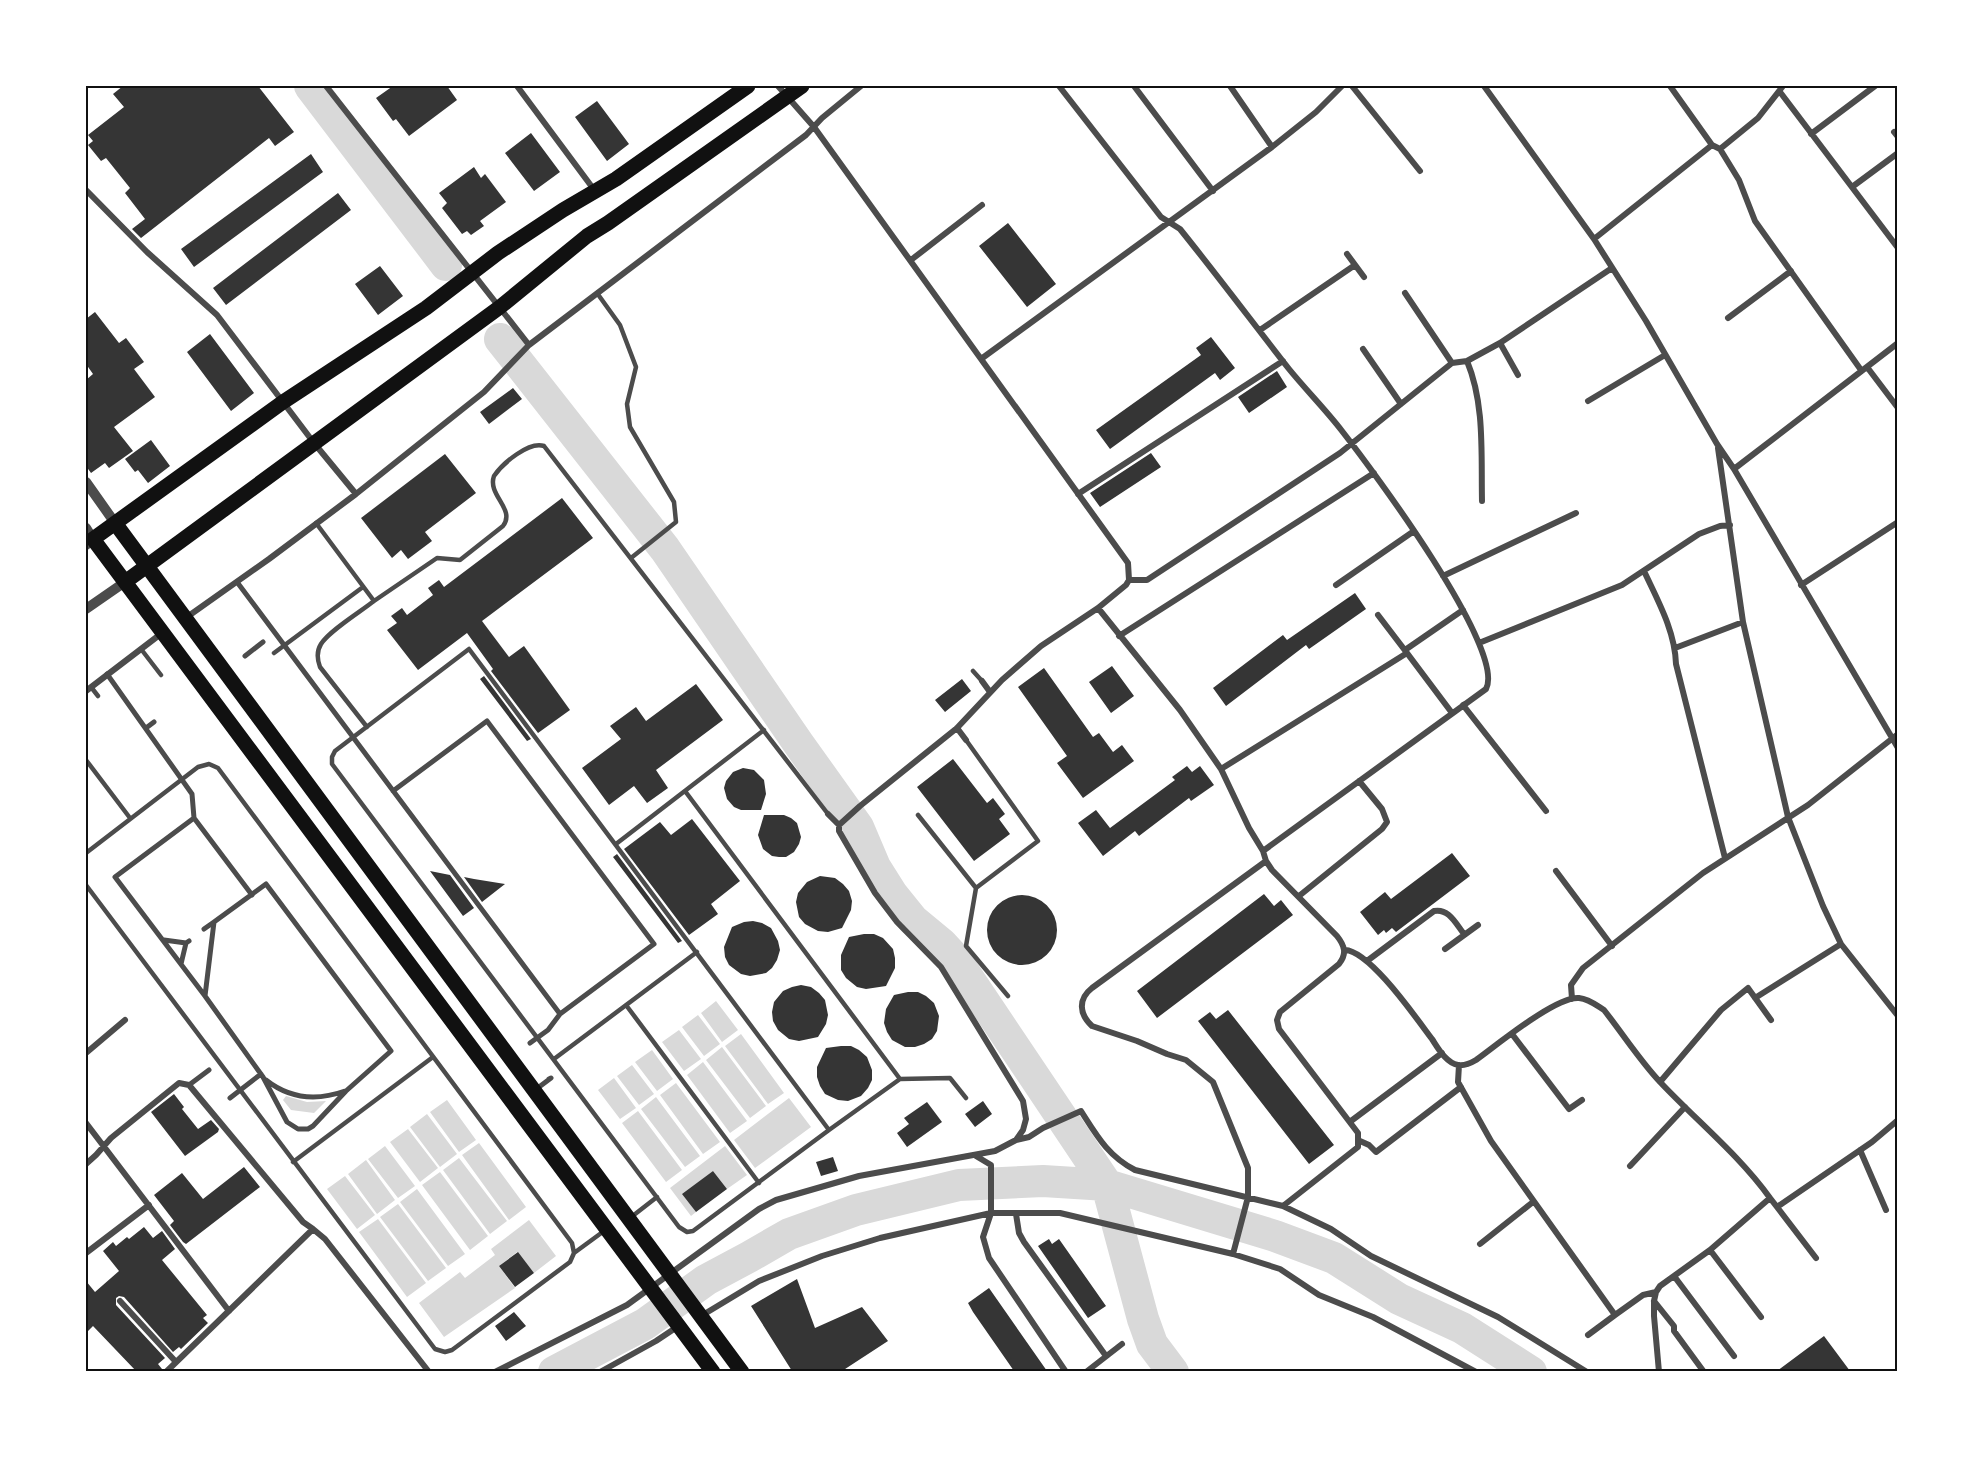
<svg xmlns="http://www.w3.org/2000/svg" width="1983" height="1457" font-family="'Work Sans',sans-serif">
<style>
.water{fill:#d9d9d9}
.lines{fill:none;stroke-linecap:round;stroke-linejoin:round}
.river{stroke:#d9d9d9;stroke-width:32}
.building{fill:#353535}
.service{stroke:#4c4c4c;stroke-width:4.5}
.pedestrian{stroke:#4c4c4c;stroke-width:5}
.minor{stroke:#4c4c4c;stroke-width:6}
.tertiary{stroke:#4c4c4c;stroke-width:10}
.primary{stroke:#111;stroke-width:15}
.neatline{fill:none;stroke:#111;stroke-width:2}
</style>
<rect width="100%" height="100%" fill="#fff"/>
<path class="water" d="M716,1001L738,1030L722,1042L701,1013Z
M698,1015L720,1044L704,1056L682,1027Z
M679,1030L701,1059L684,1071L662,1042Z
M741,1034L784,1093L768,1104L725,1046Z
M722,1047L766,1106L750,1118L706,1060Z
M652,1050L673,1079L657,1091L635,1062Z
M703,1062L747,1121L730,1133L687,1075Z
M632,1065L654,1094L639,1105L617,1076Z
M614,1078L636,1108L620,1119L598,1090Z
M676,1083L720,1142L703,1154L660,1095Z
M286,1096L307,1102L326,1101L314,1113L291,1110L283,1100Z
M656,1097L700,1156L685,1167L641,1109Z
M789,1098L811,1127L755,1168L734,1140Z
M447,1100L476,1140L459,1152L430,1112Z
M638,1111L682,1170L666,1182L622,1123Z
M427,1114L457,1154L440,1167L410,1127Z
M408,1129L438,1168L420,1182L390,1142Z
M479,1143L526,1207L509,1220L462,1155Z
M385,1146L415,1186L398,1198L368,1159Z
M725,1146L747,1175L727,1189L713,1171L683,1194L696,1212L691,1216L670,1188Z
M459,1158L507,1221L490,1234L443,1170Z
M366,1160L395,1200L377,1214L348,1174Z
M440,1172L488,1236L470,1250L422,1185Z
M345,1176L375,1215L357,1229L327,1189Z
M417,1189L465,1254L448,1266L400,1202Z
M398,1204L446,1268L428,1281L380,1217Z
M378,1219L426,1283L407,1297L359,1232Z
M529,1220L556,1256L534,1273L517,1252L499,1266L515,1288L444,1337L419,1303L460,1272L465,1278L495,1255L491,1249Z"/>
<g class="lines">
<path class="river" d="M310,86L446,265
M500,339L665,549L798,743L858,827L875,867L892,894L913,920L942,944L954,957L1107,1185L1143,1319L1152,1344L1173,1372
M554,1372L645,1324L706,1280L749,1257L789,1234L856,1210L959,1185L1043,1181L1107,1185L1275,1236L1334,1258L1399,1299L1462,1328L1531,1372"/>
</g>
<path class="building" d="M123,86H258L294,132L275,146L269,138L141,238L132,229L145,219L125,193L130,188L106,158L101,161L88,145L93,141L88,135L124,107L113,94Z
M393,86H447L457,100L409,136L396,119L393,121L376,98Z
M597,101L629,144L607,161L575,117Z
M531,133L560,172L534,191L505,153Z
M311,154L323,172L194,267L181,249Z
M474,167L481,178L485,174L506,202L480,221L484,226L471,235L467,231L462,234L442,208L447,203L439,193Z
M338,193L351,210L226,305L213,288Z
M1008,223L1056,284L1027,307L979,246Z
M380,266L403,296L378,315L355,284Z
M95,312L119,343L126,338L144,362L134,369L155,397L114,427L133,451L109,468L105,463L91,473L86,466V380L93,374L86,364V319Z
M210,334L254,393L231,411L187,352Z
M1211,337L1235,368L1220,380L1215,373L1110,449L1096,430L1201,355L1196,348Z
M1277,371L1287,387L1249,413L1238,397Z
M513,388L522,399L489,424L480,412Z
M151,440L170,466L148,483L138,470L135,472L125,459Z
M1151,453L1161,467L1100,507L1090,493Z
M445,454L476,493L425,532L432,541L408,559L401,550L392,558L361,518Z
M562,498L593,538L482,621L509,657L524,646L570,710L538,733L491,671L493,669L467,633L418,670L387,630L397,623L391,616L402,608L407,615L433,595L428,588L439,580L444,587Z
M1355,593L1366,609L1309,649L1306,645L1226,706L1213,688L1283,635L1287,640Z
M1112,666L1134,696L1111,713L1089,682Z
M1044,668L1093,737L1099,733L1113,752L1122,745L1134,761L1083,798L1057,763L1067,756L1018,687Z
M484,676L531,739L527,741L480,679Z
M962,679L971,691L945,712L935,700Z
M696,684L723,720L656,770L668,788L647,803L634,786L609,805L582,768L621,739L610,726L636,707L646,721Z
M953,759L987,803L993,798L1005,814L999,819L1010,834L974,861L917,787Z
M1187,766L1192,772L1200,766L1214,785L1191,801L1189,798L1139,836L1135,831L1103,856L1078,823L1096,810L1110,828L1175,780L1172,777Z
M743,768L754,770L764,780L766,794L761,810H741L734,807L727,799L724,788L726,781L733,772Z
M764,815H784L791,818L797,823L801,837L799,844L794,852L786,857H779L772,856L763,849L758,835Z
M692,819L740,881L711,904L718,914L689,935L624,849L660,822L671,835Z
M1452,853L1470,876L1396,932L1392,928L1386,933L1384,930L1378,935L1360,912L1385,892L1391,899Z
M617,854L682,941L678,943L613,857Z
M430,871L450,875L474,908L463,916Z
M820,876L835,878L843,884L849,891L852,901L851,910L842,928L828,932L818,931L805,924L799,917L796,902L798,893L807,882Z
M464,877L474,879L505,884L482,902Z
M1264,894L1274,906L1281,900L1293,915L1157,1018L1137,991Z
M987 930a35 35 0 1 1 70 0a35 35 0 1 1-70 0Z
M753,921L762,923L771,928L778,941L780,950L777,960L772,968L766,973L750,976L741,974L729,965L725,957L724,947L732,927L744,922Z
M864,934H874L883,938L893,949L895,958V968L886,986L866,989L857,987L846,978L841,970V955L849,937Z
M801,985L811,987L819,993L825,1000L828,1015L826,1024L818,1037L799,1041L789,1039L778,1030L773,1021L772,1012L774,1002L783,991L792,987Z
M908,992H918L926,996L934,1003L939,1016L937,1031L932,1039L924,1044L915,1047H905L892,1040L887,1032L884,1023L886,1009L894,995Z
M1228,1010L1334,1145L1309,1164L1198,1021L1210,1012L1216,1019Z
M841,1046H851L859,1050L867,1057L872,1070V1080L868,1088L861,1096L848,1101L838,1100L825,1094L820,1086L817,1077V1067L826,1048Z
M174,1094L184,1107L182,1109L198,1129L211,1120L219,1129L218,1132L185,1156L151,1112Z
M983,1101L992,1114L975,1127L965,1114Z
M927,1102L942,1122L907,1147L897,1133L909,1124L904,1118Z
M833,1157L838,1171L821,1176L816,1162Z
M244,1167L260,1187L186,1244L183,1242L170,1225L174,1221L154,1195L182,1173L203,1199Z
M713,1171L727,1189L696,1212L682,1194Z
M144,1227L153,1238L162,1231L175,1249L162,1260L207,1315L203,1318L208,1323L181,1349L179,1347L173,1352L124,1297L119,1296L116,1298V1305L165,1358L158,1364L162,1369L161,1371H136L93,1326L86,1333V1281L95,1292L119,1271L103,1251L113,1242L116,1246L127,1237L129,1239Z
M1049,1239L1052,1244L1059,1239L1106,1306L1088,1318L1038,1246Z
M518,1252L534,1273L515,1287L499,1266Z
M797,1279L815,1328L862,1307L888,1341L842,1371H792L751,1306Z
M989,1288L1047,1371H1014L973,1312L968,1303Z
M514,1312L526,1326L506,1341L495,1326Z
M1824,1336L1850,1371H1777Z"/>
<g class="lines">
<path class="service" d="M597,293L620,325L636,367L627,404L630,427L674,502L676,522L631,558
M316,523L374,601C360,612 329,631 321,644C316,652 317,659 320,667L367,727
M374,601L437,558L460,560L503,526C516,509 487,495 494,476C503,463 529,441 544,446L828,814
M141,649L161,675
M469,649L829,1130L693,1231L687,1232L679,1227L332,764V757L335,751Z
M274,653L363,587
M973,671L982,681
M91,687L98,696
M966,740L1038,841L976,888L966,946L1008,996
M86,760L130,818
M685,791L900,1079
M918,815L976,888
M616,844L764,730
M86,853L198,767L209,764L218,768L572,1243L574,1253L570,1262L452,1350L445,1352L435,1349L86,885
M626,1005L759,1183
M554,1059L697,952
M829,1130L900,1079L950,1078L966,1098
M293,1162L433,1057
M630,1218L657,1197
M574,1253L604,1231"/>
<path class="pedestrian" d="M237,582L560,1014L654,944L487,721L393,791
M245,656L263,642
M107,674L192,794L194,818
M146,728L154,722
M204,929L214,922
M164,940L186,943
M181,964L186,943L189,941
M205,996L214,922L266,884L391,1051L346,1091L313,1126L308,1129H298L287,1122L263,1077L205,996L115,877L194,818L252,895
M530,1043L548,1030L560,1014
M266,1080C290,1099 317,1101 345,1091
M189,1085L209,1070
M535,1090L551,1078L549,1079
M230,1098L261,1074"/>
<path class="minor" d="M326,86L529,345
M517,86L595,191
M1059,86L1161,217L1180,229C1217,275 1253,323 1289,369C1306,390 1326,410 1342,431C1371,468 1507,650 1486,689L1263,851
M1134,86L1213,191
M1230,86L1272,147
M1352,86L1420,171
M1484,86L1594,239L1646,321L1717,444L1734,469L1898,748
M1670,86L1712,145
M1780,92L1898,248
M1894,132L1898,137
M1811,134L1875,86
M1720,149L1758,118L1783,86
M1852,187L1898,153
M86,190L147,252L217,315L314,443L356,494
M1594,239L1712,145L1720,149L1739,180L1755,221L1861,370
M1347,254L1364,277
M911,260L982,205
M1405,293L1452,363
M1728,318L1791,271
M1260,330L1355,265
M1500,343L1518,375
M1363,349L1401,404
M981,359L1272,147L1316,112L1342,86
M1467,361C1485,404 1481,454 1482,501
M1867,367L1898,408
M1588,401L1665,355
M1718,448L1743,622L1788,817L1823,906L1841,944L1898,1016
M1734,469L1898,343
M1078,494L1283,361
M1644,571C1658,601 1675,631 1676,664L1725,858
M1443,576L1576,513
M1129,580H1147L1340,453L1452,363L1467,361L1500,343L1612,268
M1336,585L1414,531
M1801,585L1898,522
M1098,608L1180,710L1221,769L1249,828L1263,851L1266,861L1272,870L1337,936C1345,946 1347,954 1339,964L1280,1012L1277,1020L1279,1029L1358,1133V1147L1283,1206
M1378,615L1407,653
M187,617L269,559L356,494L484,392L529,345L806,135L822,118L861,86
M1119,636L1374,473
M1479,643L1622,585L1699,534L1720,526L1730,525
M1675,648L1743,622
M1405,650L1463,610
M982,681L990,692
M86,691L162,633
M1463,705L1546,811
M957,728L966,740
M1221,769L1407,653L1452,713
M828,814L839,825
M1556,871L1612,946
M1299,896L1382,829L1387,822L1382,809L1359,781
M1445,949L1478,925
M1345,950C1370,951 1416,1018 1432,1039C1438,1048 1446,1063 1458,1065C1465,1066 1471,1063 1476,1060C1497,1045 1556,996 1579,998C1589,999 1596,1005 1604,1010C1623,1034 1640,1061 1661,1083C1698,1122 1739,1155 1770,1198
M1367,961L1434,911C1449,908 1456,924 1464,934
M1755,998L1841,944
M1572,999L1571,985L1583,968L1703,873L1808,805L1898,734
M1512,1034L1569,1109L1582,1100
M86,1053L125,1020
M1459,1065L1458,1082L1491,1141L1615,1315L1643,1295L1656,1292
M1660,1082L1721,1010L1748,988L1771,1020
M1351,1121L1442,1053
M86,1123L229,1311
M1016,1140L1029,1137L1043,1128L1081,1111C1097,1136 1108,1156 1135,1170L1283,1206L1331,1229L1371,1256L1498,1317L1587,1372
M1360,1141L1369,1145L1376,1152L1461,1087
M1860,1150L1886,1210
M976,1156L991,1165V1213L983,1237L989,1258L1066,1372
M86,1164L96,1155L111,1138L179,1083L189,1085L303,1222L313,1229
M1630,1166L1685,1107
M1777,1207L1816,1258
M1016,1214L1019,1233L1024,1242L1106,1356
M1480,1244L1533,1202
M1710,1250L1761,1317
M86,1253L149,1205
M1233,1254L1248,1197V1168L1213,1082L1186,1060L1167,1054L1137,1041L1092,1026C1079,1014 1078,999 1092,988L1266,861
M1674,1276L1734,1356
M120,1301L176,1362
M1654,1301L1674,1326V1331L1704,1372
M701,1316L759,1281L822,1256L880,1238L991,1213H1060L1233,1254L1280,1269L1319,1295L1373,1317L1476,1372
M1588,1335L1615,1315
M166,1372L313,1229L325,1239L429,1372
M495,1372L627,1305L759,1209L776,1200L859,1176L995,1151L1016,1140L1023,1130L1026,1119L1023,1101L941,967L897,922L875,893L839,831V825L860,806L957,728L1002,680L1041,646L1098,608L1126,585L1129,580L1128,563L814,127L778,86
M600,1372L656,1341L677,1327
M1086,1372L1122,1344
M1659,1372L1654,1316V1301L1656,1292L1660,1286L1710,1250L1770,1198L1777,1207L1872,1142L1898,1120"/>
<path class="tertiary" d="M86,482L115,523
M86,528L93,539L86,545
M86,609L125,582"/>
<path class="primary" d="M115,523L742,1372
M125,582L500,307L587,236L608,223L802,86
M713,1372L93,539L283,402L426,308L498,253L563,210L616,179L748,86"/>
</g>
<rect width="1983" height="1457" fill="none" stroke="#ffffff" stroke-width="174"/>
<rect x="87" y="87" width="1809" height="1283" class="neatline"/>
</svg>
